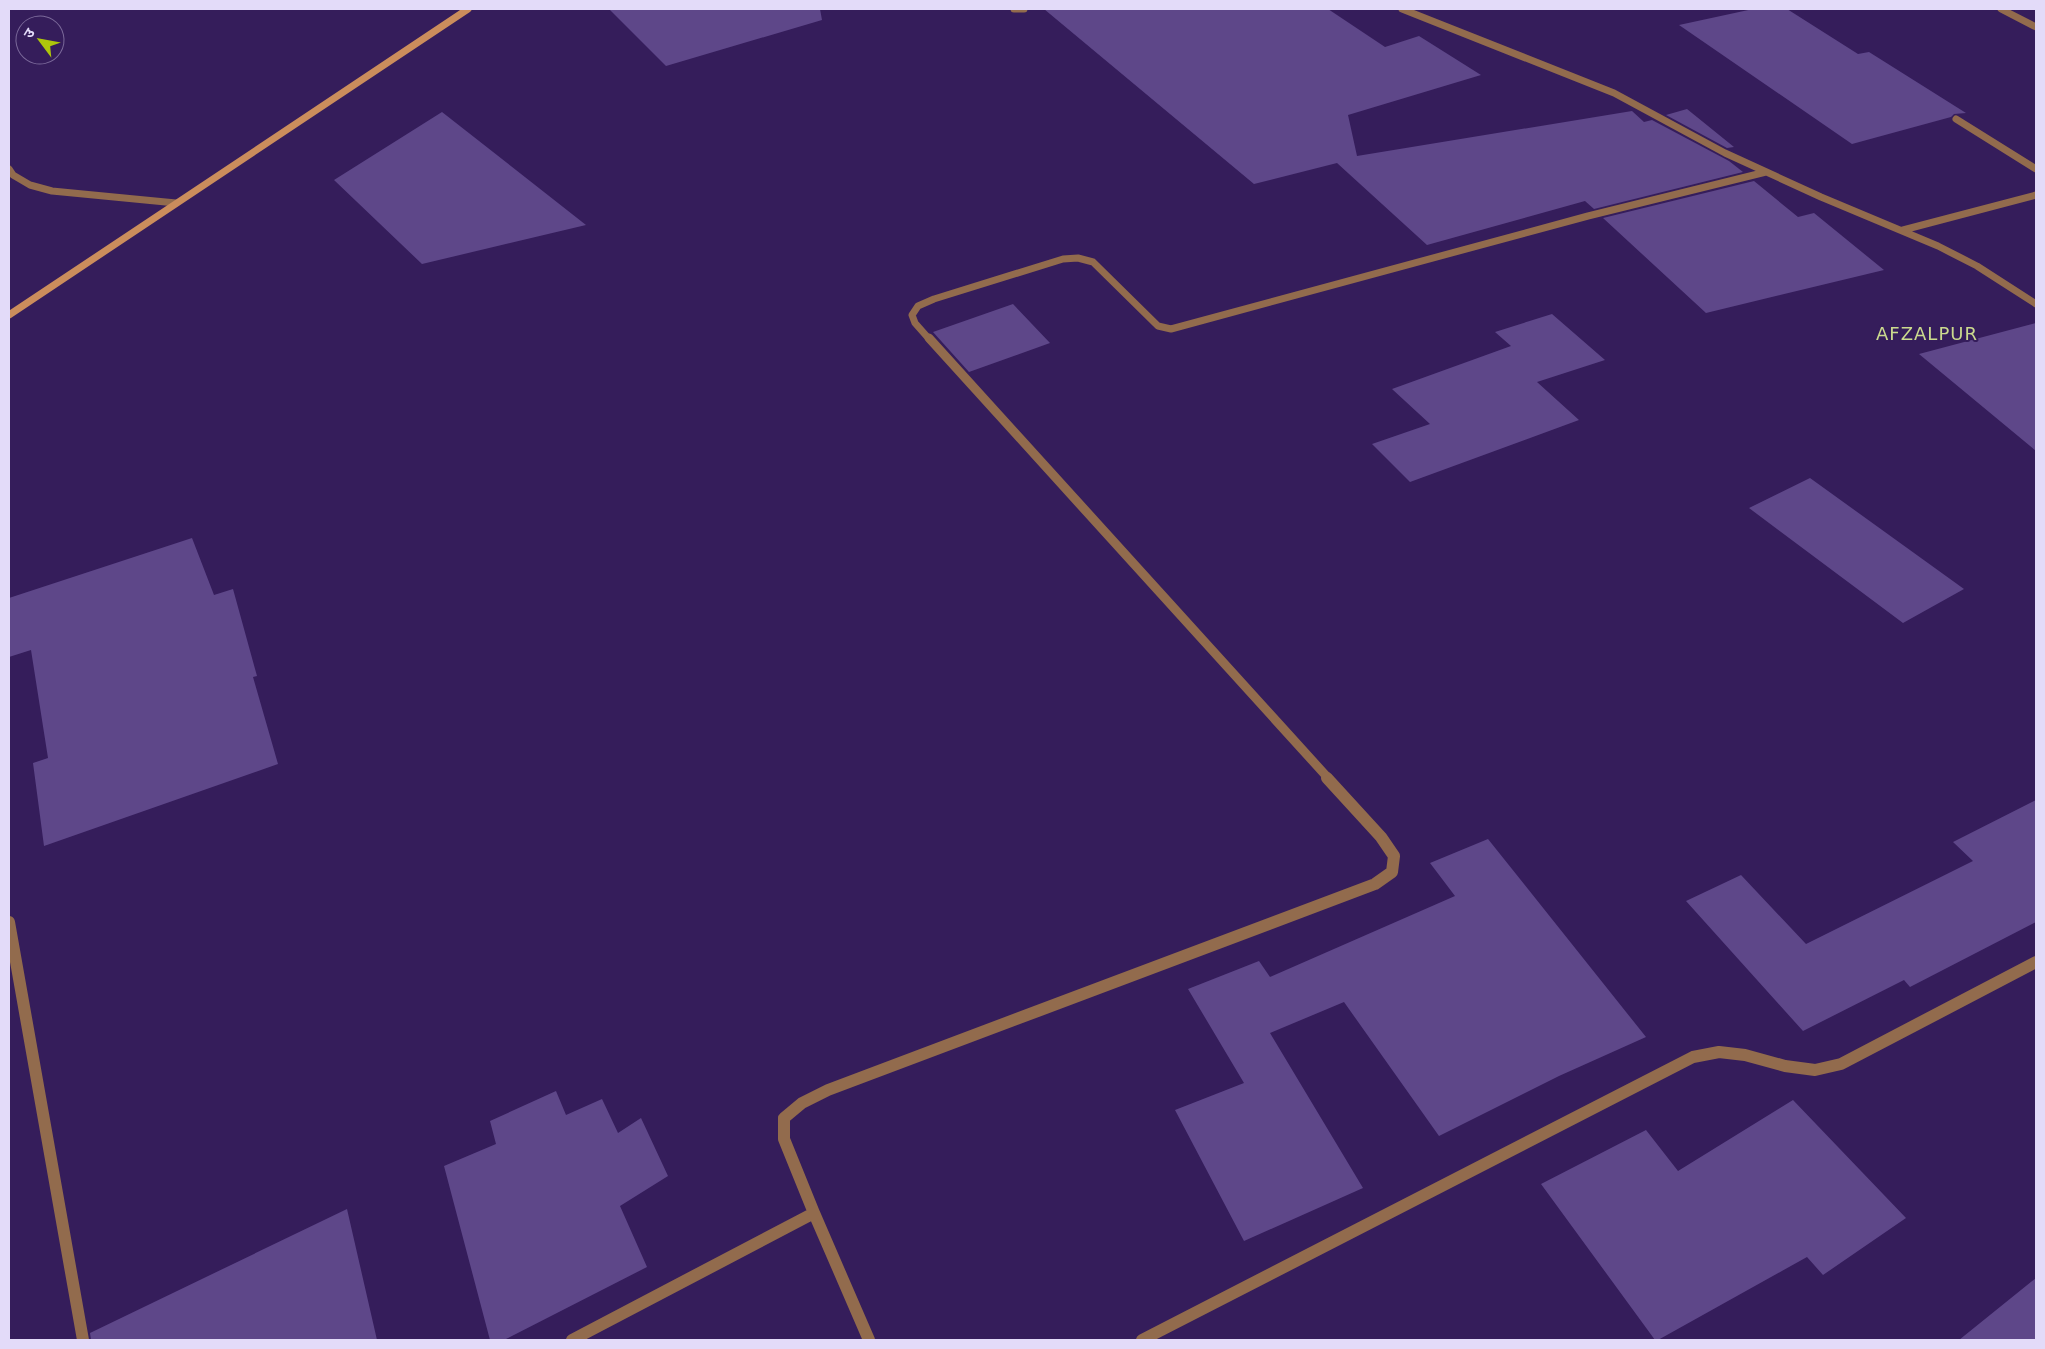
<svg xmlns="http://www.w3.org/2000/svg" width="2045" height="1349" font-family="'DejaVu Sans','Noto Sans Devanagari',sans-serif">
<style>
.building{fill:#5e4789}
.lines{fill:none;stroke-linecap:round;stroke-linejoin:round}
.street-far2{stroke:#926b4d;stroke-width:7}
.street-far1{stroke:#926b4d;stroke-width:9}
.street{stroke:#926b4d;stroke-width:12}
.secondary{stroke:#cb8d5c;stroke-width:7}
.labels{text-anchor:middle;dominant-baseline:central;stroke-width:4;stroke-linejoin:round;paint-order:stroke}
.quarter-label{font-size:18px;letter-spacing:1px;fill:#cbda8e;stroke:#351d5b}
</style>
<rect width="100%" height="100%" fill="#351d5b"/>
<path class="building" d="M609,9H820L822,20L666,66Z
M1044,9H1328L1385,47L1419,36L1481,75L1348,115L1357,156L1632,111L1644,122L1652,120L1729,161L1743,172L1594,209L1585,201L1427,245L1337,163L1254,184Z
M1753,9H1787L1858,54L1869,52L1966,113L1954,114L1951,117L1852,144L1679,25Z
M1687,109L1734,147L1727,148L1666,115Z
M442,112L586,225L422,264L334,180Z
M1754,181L1798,217L1814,213L1884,270L1706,313L1603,218Z
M1013,304L1050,343L969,372L933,332Z
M1552,314L1605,360L1537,382L1579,420L1410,482L1372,444L1430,424L1392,389L1511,346L1495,332Z
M2036,323V451L1919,354Z
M1810,478L1964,589L1903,623L1749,508Z
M192,538L214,595L233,589L257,676L253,677L278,764L44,846L33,763L48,758L31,650L9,657V598Z
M2036,800V922L1910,987L1904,980L1803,1031L1686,901L1741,875L1806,944L1973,861L1953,842Z
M1488,839L1646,1037L1559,1076L1439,1136L1344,1002L1270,1033L1363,1188L1244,1241L1175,1110L1244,1083L1188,989L1259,961L1270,977L1455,896L1430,863Z
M556,1091L566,1115L602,1099L618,1133L641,1118L668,1176L620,1206L647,1267L504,1340H490L444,1166L496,1144L490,1121Z
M1793,1100L1906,1218L1823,1275L1807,1257L1658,1340H1655L1541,1184L1646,1130L1678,1171Z
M347,1209L377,1340H91L90,1333Z
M2036,1278V1340H1959Z"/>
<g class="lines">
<path class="street-far2" d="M1014,9H1024
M1402,9L1614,93L1725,153L1821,197L1938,246L1977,266L2036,304
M2001,9L2036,27
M1956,119L2036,169
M9,169L13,175L30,185L52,191L176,203
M1903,230L2036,195
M930,340L915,323L912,315L918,306L934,299L1063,259L1078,258L1093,262L1158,326L1171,329L1588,216L1766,172"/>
<path class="street-far1" d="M929,338L1329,779"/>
<path class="street" d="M9,922L83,1340
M814,1213L784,1139V1118L802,1103L828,1090L1375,884L1392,872L1394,856L1381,837L1327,778
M572,1340L814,1213L869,1340
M1142,1340L1693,1057L1719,1052L1745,1055L1785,1066L1815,1070L1841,1064L2036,962"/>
<path class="secondary" d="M9,315L468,9"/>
</g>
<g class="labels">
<g class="quarter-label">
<text x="1927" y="333">AFZALPUR</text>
</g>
</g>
<rect width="2045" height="1349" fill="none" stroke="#e3dbf9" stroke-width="20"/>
<g transform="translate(40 40) rotate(302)"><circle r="24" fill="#351d5b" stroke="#7b699a"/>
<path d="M0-4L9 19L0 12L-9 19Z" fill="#aec60b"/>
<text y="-8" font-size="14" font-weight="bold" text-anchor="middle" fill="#e3dbf9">उ</text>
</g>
</svg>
